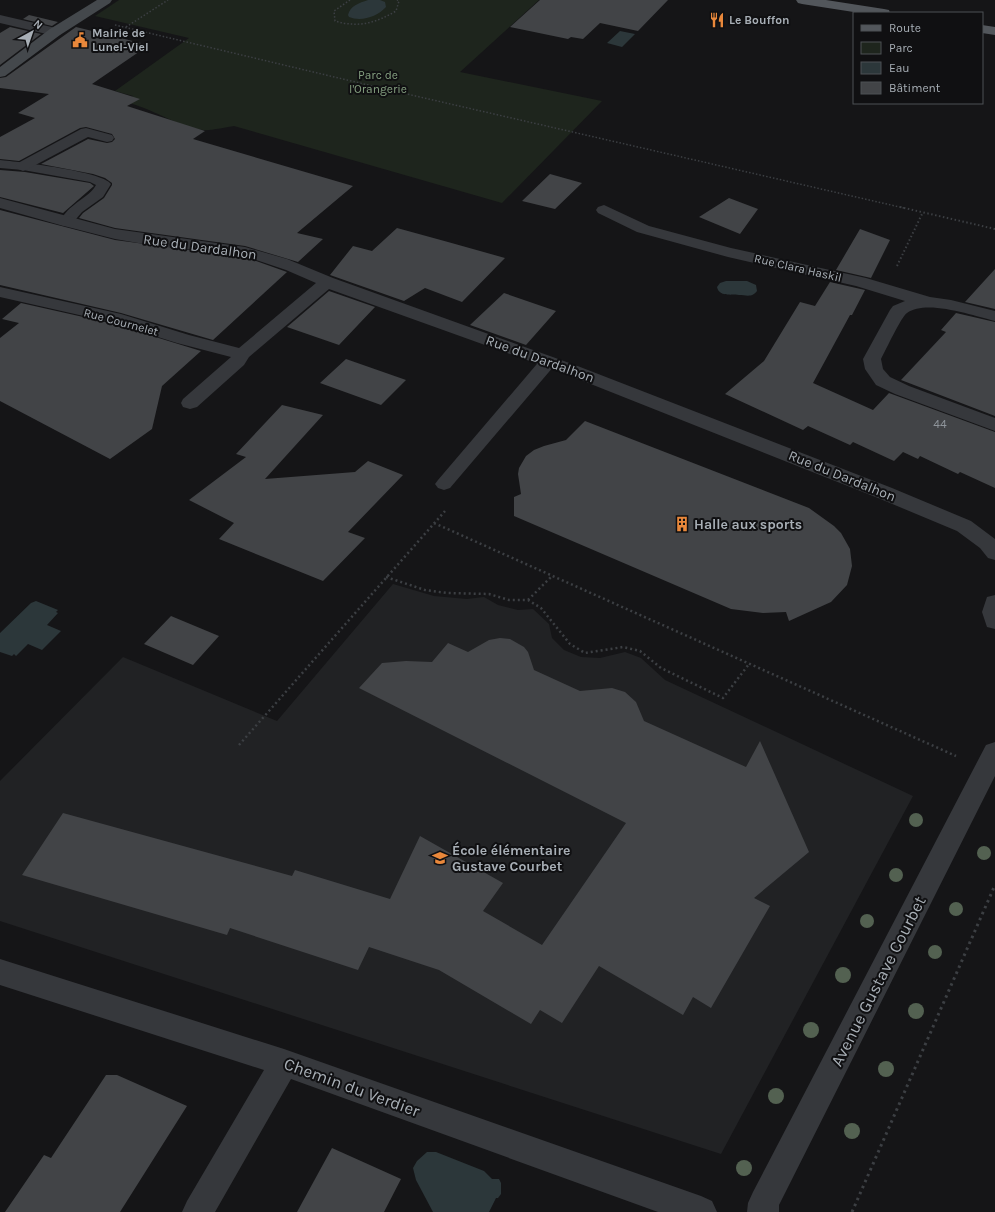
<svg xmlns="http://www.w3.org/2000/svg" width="995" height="1212" font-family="Karla,sans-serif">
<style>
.built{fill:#212224}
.green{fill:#1e251d}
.water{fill:#2c373a}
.building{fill:#424447}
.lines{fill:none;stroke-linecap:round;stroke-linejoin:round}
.path-far3{stroke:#3c3f43;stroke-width:1.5;stroke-dasharray:1.5 2;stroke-linecap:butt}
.path-far2{stroke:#3c3f43;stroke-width:2;stroke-dasharray:1.5 2.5;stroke-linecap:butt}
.path-far1{stroke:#3c3f43;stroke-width:2.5;stroke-dasharray:2 3;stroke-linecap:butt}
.path{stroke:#3c3f43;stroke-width:3;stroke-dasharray:2.5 4;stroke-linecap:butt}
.lane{fill:#36383c;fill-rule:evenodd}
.street{fill:#36383c;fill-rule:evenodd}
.secondary{fill:#44484c;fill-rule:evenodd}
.primary{fill:#52565b;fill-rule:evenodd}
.tree{fill:#536151}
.labels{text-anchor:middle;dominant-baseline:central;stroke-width:4;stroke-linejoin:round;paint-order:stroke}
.far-poi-label{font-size:12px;font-weight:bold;fill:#a8afb6;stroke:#101012;text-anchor:start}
.far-park-label{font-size:12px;fill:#85a080;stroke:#101012}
.far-street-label{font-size:12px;fill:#a8afb6;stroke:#101012}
.number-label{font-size:12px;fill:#8e949a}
.street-label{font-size:14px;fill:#a8afb6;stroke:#101012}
.poi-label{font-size:14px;font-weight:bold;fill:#a8afb6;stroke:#101012;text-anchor:start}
.near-street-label{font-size:17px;fill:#a8afb6;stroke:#101012}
</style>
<rect width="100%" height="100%" fill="#151517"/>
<path class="built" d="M393,584L434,596L467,599L484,597L498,605L518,610L533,609L549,624L552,638L564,650L581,657L600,658L625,652L641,658L665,680L913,796L721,1154L0,921V781L123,657L277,721Z"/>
<path class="green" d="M119,0H539L460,72L602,101L502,203L234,126C227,127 209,131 203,130C176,126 152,108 125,102L133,96L115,91L189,38L95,16Z"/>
<path class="water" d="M368,0H380L385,2L386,7C377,17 361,22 349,17L348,15C350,6 359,3 368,0Z
M620,31L635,34L622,47L607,43Z
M726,281H747L756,285L757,291C752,298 746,295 739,295C731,294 719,297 717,287L720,283Z
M36,601L58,610L56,612L58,613L47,625L61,631L42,650L28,644L16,656L14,654L12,656L0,652V633L31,603Z
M427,1152H436L484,1171L492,1179H499L501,1183V1194L498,1198H496L489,1212H433L416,1180L413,1168L417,1161Z"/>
<path class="building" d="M540,0H668L638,31L600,23L583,39L571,37L568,39L510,27Z
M29,15L58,22L52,26L23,19Z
M10,27L41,34L0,65V33Z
M76,27L149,45L92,84L140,99L127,106L205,131L193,139L353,186L297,233L323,239L298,262L245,246L115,228L79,218L83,213L104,198L112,185V183L105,178L93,174L41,164L88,139L107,143L112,142L115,139L112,134L86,127L80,128L19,161L0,159V137L35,118L18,113L49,94L0,88V78L6,77Z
M0,170L25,172L90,183L94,186L63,213L0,197Z
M550,174L582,183L555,209L522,201Z
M729,198L758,209L740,234L699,217Z
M0,210L115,240L220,254L253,260L287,272L213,340L121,313L0,285Z
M397,228L448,242L505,258L462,302L425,288L404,301L330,275L353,246L372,251Z
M860,229L890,240L871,278L836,270Z
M995,269V309L965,302Z
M830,282L865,290L852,315H850L813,383L873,410L889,393L995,432V488L960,472L958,474L920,456L918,459L903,452L894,461L853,442L850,445L808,426L803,430L725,394L764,361L800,302L815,306Z
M329,291L375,307L339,345L287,327Z
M504,293L556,311L526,345L470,325Z
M21,303L110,323L201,351L162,386L152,429L110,459L0,401V338L19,323L2,319Z
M956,313L995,322V416L901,380L946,332L941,330Z
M346,359L406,380L381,405L320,383Z
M282,405L323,415L265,479L355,472L368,461L403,475L348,532L365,538L323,581L219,539L234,523L189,500L246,457L236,454Z
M585,421L809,508L834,526L841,533L850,549L852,566L847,585L831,602L789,621L786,612L763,613L731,609L514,516V497L521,494L518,474L519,468L526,456L534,450L544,446L566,440Z
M171,616L219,636L193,665L144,644Z
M500,638L510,639L524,647L528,652L534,670L580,691L612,688L625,692L636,702L644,721L746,767L760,741L809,852L754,898L770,906L711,1008L693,997L683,1015L599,966L562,1023L540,1010L531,1024L439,970L369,947L358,970L230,928L227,935L22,875L63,813L292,876L295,870L390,899L420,836L503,883L483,911L542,945L626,823L359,688L382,663L406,661L432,662L448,643L468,652L489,640Z
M106,1075H117L187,1106L120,1212H5L44,1155L51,1158Z
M332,1148L401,1179L384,1212H297Z"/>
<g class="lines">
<path class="path-far3" d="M350,0L334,11L335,21C358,28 376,23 396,11L399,1L397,0
M115,25L385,89L904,208
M126,27L168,0"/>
<path class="path-far2" d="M900,207L995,229
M897,266L923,212"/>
<path class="path-far1" d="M434,523L956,756
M386,577L425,590L447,593L489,594L509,600H528L541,608L570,644L585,653L623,647L640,651L661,668L723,698L749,664
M528,600L552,576
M239,745L445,511"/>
<path class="path" d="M852,1212L995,885"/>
<path class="lane" d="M0,160C19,162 102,171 111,184L103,197L82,212L71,225L66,226L61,225L59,222C63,216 68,209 74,205C82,198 91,194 96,185L90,182L23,170L0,168Z
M548,357L554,358L556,362L554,366L450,488L444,490L438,488L435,484L438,480L542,358Z"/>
<path class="street" d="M0,15L60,29L62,32L60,35L55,36L0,23Z
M86,128L112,135L114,138L112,141L107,142L88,137L28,169L23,171L18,169L15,166L18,163L81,129Z
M0,198L115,229L245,247L287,259L333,278L575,365L892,488L971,521L995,539V560L988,558L980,548L957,531L878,498L563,373L329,289L249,357L244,365L197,407L190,409L183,407L181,403L183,399L231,357L177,343L110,322L0,297V287L121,314L189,335L239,348L316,283L286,270L253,259L220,253L144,244L115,239L60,225L0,208Z
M604,205L649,226L731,248L866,278L930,297L951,300L995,311V321C973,316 927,299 907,313C901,317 886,350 881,359L883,369L890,377L909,386L995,418V431L895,394L876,385L865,369L863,359L890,310L893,306L905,301L856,286L728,257L637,232L598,213L596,210L598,207Z
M995,595V629L987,627L982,612L987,597Z
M995,742V776L779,1205V1212H747L748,1203L753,1192L986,745Z
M0,959L284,1049L701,1196L712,1201L717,1212H658L291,1079L215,1212H182L187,1201L264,1070L0,985Z"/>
<path class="secondary" d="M97,0H112L110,3L60,35L5,76L0,77V67L50,29Z"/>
<path class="primary" d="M796,0H826L884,9L889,10L890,13H860L802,4L798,3Z
M982,25L995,27V35L982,33Z"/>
</g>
<g class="tree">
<circle cx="916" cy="820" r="7"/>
<circle cx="984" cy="853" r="7"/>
<circle cx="896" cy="875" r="7"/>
<circle cx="956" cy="909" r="7"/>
<circle cx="867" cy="921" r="7"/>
<circle cx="935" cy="952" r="7"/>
<circle cx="843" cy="975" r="8"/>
<circle cx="916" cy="1011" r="8"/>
<circle cx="811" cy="1030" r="8"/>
<circle cx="886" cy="1069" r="8"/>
<circle cx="776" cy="1096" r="8"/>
<circle cx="852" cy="1131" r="8"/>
<circle cx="744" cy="1168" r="8"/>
</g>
<defs>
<g id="restaurant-bare" transform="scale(1.2)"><path d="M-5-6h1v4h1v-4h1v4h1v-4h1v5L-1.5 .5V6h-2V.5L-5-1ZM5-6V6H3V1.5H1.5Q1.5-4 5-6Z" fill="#e9883b" stroke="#101012" stroke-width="2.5" paint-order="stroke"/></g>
<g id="civic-bare" transform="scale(1.2)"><path d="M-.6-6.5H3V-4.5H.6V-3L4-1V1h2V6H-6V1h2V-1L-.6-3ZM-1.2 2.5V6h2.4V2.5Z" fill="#e9883b" stroke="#101012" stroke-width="2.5" paint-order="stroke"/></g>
<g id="building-bare" transform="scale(1.2)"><path d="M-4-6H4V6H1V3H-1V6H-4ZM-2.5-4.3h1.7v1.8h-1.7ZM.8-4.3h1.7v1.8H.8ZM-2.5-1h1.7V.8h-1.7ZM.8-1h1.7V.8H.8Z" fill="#e9883b" stroke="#101012" stroke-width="2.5" paint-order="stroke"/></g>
<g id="school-bare" transform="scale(1.2)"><path d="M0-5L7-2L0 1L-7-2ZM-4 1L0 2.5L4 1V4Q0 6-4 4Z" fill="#e9883b" stroke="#101012" stroke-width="2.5" paint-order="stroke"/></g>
</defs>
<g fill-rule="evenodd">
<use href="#restaurant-bare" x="717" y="20"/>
<use href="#civic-bare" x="80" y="40"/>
<use href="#building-bare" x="682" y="524"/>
<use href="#school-bare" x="440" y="858"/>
</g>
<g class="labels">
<g class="far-poi-label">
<text x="729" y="20">Le Bouffon</text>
<text x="92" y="33">Mairie de<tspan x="92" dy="14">Lunel-Viel</tspan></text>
</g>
<g class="far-park-label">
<text x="378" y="75">Parc de<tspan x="378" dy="14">l'Orangerie</tspan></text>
</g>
<g class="far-street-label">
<text transform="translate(798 268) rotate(13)">Rue Clara Haskil</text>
<text transform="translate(121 322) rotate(15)">Rue Cournelet</text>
</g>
<g class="number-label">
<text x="940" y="424">44</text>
</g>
<g class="street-label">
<text transform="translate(200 247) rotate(8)">Rue du Dardalhon</text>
<text transform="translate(540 359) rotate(20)">Rue du Dardalhon</text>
<text transform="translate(842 476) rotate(22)">Rue du Dardalhon</text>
</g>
<g class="poi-label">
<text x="694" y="524">Halle aux sports</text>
<text x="452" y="850">École élémentaire<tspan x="452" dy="16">Gustave Courbet</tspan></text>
</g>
<g class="near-street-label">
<text transform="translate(878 981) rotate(-63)">Avenue Gustave Courbet</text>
<text transform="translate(352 1087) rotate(20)">Chemin du Verdier</text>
</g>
</g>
<rect x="853" y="12" width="130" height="92" fill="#101012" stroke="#4d5054"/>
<rect x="861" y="25" width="20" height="6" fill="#52565b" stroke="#4d5054"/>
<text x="889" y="32" font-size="12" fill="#a8afb6">Route</text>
<rect x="861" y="42" width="20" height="12" fill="#1e251d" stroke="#4d5054"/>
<text x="889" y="52" font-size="12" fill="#a8afb6">Parc</text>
<rect x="861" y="62" width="20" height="12" fill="#2c373a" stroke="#4d5054"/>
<text x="889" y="72" font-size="12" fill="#a8afb6">Eau</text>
<rect x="861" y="82" width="20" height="12" fill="#424447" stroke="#4d5054"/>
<text x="889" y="92" font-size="12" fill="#a8afb6">Bâtiment</text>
<g transform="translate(32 32) rotate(40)" stroke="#101012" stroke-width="3" paint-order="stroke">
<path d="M0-3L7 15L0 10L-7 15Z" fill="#a8afb6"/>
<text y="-6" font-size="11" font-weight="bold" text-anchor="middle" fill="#a8afb6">N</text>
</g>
</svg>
